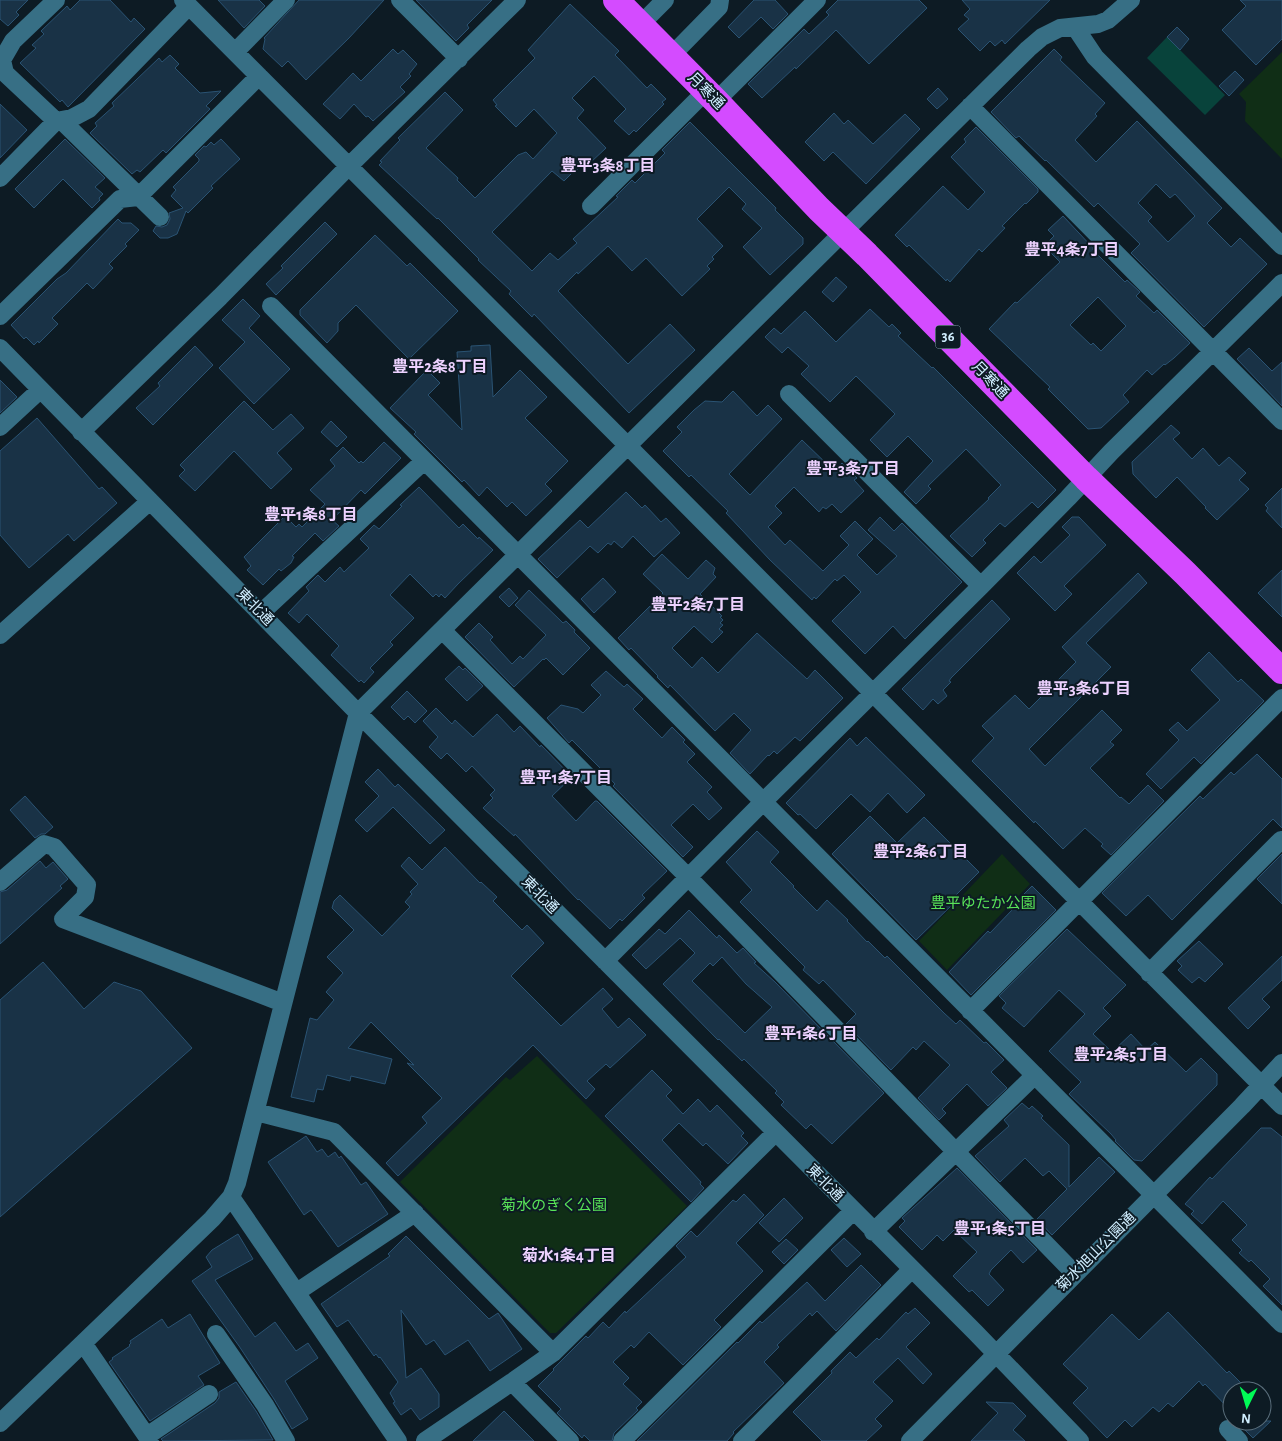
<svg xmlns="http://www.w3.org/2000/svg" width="1282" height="1441" font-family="'Alegreya Sans','Noto Sans JP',sans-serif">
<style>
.green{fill:#102e16}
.water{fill:#08433b}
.building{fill:#193246;stroke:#2a5373;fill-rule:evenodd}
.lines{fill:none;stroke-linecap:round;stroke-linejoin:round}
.minor{stroke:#376f85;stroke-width:18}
.highway{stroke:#d44bff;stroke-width:26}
.labels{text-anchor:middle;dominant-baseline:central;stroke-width:4;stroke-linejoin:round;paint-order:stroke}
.shield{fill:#0d1b24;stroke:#96afbd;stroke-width:1}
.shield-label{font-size:14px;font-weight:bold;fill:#d0eeff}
.street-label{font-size:15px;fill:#d0eeff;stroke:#0d1b24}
.park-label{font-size:15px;fill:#59e458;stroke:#0d1b24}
.neighbourhood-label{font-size:16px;font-weight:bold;fill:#edd2ff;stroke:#0d1b24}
</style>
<rect width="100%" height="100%" fill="#0d1b24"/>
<path class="green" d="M1282,52V159L1245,121L1246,102L1239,94Z
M1002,854L1030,884L947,970L919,941Z
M537,1056L687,1206L556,1333H550L400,1182L506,1077L510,1080Z"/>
<path class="water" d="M1167,37L1225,95L1205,115L1147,58Z"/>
<path class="building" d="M0,0H28L16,12L19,15L8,26L0,19Z
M80,0H110L131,22L134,18L145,29L68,107L62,100L60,102L20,63L36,48L32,45L44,34L41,31L67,6L70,10Z
M218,0H259L265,6L244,28Z
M299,0H384L349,38L306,80L288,61L282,67L263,49L265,39L264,38Z
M416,0H492L467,25L469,28L456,41Z
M754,0H775L788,14L773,29L761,17L739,38L728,27Z
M838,0H919L927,8L869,64L836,30L796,69L795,67L762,98L748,84L804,29L809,34L829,15L826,12Z
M962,0H1050L1005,44L1002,40L995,46L990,41L980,51L958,29L969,19L964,15L970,9Z
M1240,0H1282V39L1256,65L1222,30L1246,6Z
M570,4L619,51L615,55L647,88L651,84L666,99L662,102L664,104L636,132L634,130L629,135L614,121L626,109L594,76L572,98L584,110L577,118L606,148L590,163L586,160L574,173L573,172L564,181L552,171L492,232L532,271L550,253L558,260L577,243L573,239L618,197L616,196L632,180L635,183L665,153L662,150L690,122L776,208L775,210L803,238V244L770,275L743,247L762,228L742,209L746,204L729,187L697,219L723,246L712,257L714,259L707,266L710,269L682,296L646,258L632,271L608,246L578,274L577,272L558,291L628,364L670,324L695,350L629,413L534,314L532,317L509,294L511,291L478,260L479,259L438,218L437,219L379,165L382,162L380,161L400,140L398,138L445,92L463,110L426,148L458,178L457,180L475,198L518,155L526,152L533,159L557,133L534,109L516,127L495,106L497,105L493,100L535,58L528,50Z
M1177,27L1189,39L1180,50L1167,37Z
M393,49L398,54L403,50L417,64L409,74L411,76L400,87L405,92L373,121L368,116L366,117L354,104L340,119L323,104L353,73L361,81Z
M1054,49L1062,57L1060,60L1105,103L1095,114L1097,116L1075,140L1096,162L1137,121L1222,208L1207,223L1231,247L1240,238L1267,264L1204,327L1131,253L1140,244L1098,203L1094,207L1046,160L1045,161L1019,136L1016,138L991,112ZM1156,184L1170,198L1175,194L1195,216L1168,242L1148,221L1152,217L1138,203Z
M170,55L179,64L175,68L200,93L221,91L206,106L210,109L166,153L163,150L140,172L137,170L132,174L90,133L97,126L95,123L114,106L112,103L159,58L162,62Z
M1235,71L1244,80L1229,96L1219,86Z
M938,88L948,99L937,109L927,99Z
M0,104L27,130L0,158Z
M834,113L844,124L848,120L873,144L905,114L920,129L866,184L833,152L824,161L805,142Z
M976,127L1038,189V192L1026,204L1025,203L1002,226L1005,228L982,252L979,249L950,282L947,279L946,281L909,245L907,247L895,235L943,186L968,210L985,192L951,157L966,142L964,139Z
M65,139L105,178L95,187L103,194L99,198L100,200L92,208L63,179L34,208L15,189Z
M221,139L240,159L211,186L213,188L188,213L186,211L177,234L168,238H160L153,231L156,226L162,227L167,225L170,219L169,213L183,208L171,196L176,190L173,187L199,161V159L195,155L204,146L206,147L211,142L214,145Z
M1063,216L1093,248L1092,249L1125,282L1127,280L1140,292L1136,296L1154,313L1157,310L1190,343L1174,358L1165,365L1164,364L1152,375L1147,370L1123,395L1129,402L1101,428L1088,429L1048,389L1050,387L989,329L1015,302L1017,303L1060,262L1044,246L1054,236L1048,230ZM1098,297L1126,326L1101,351L1093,343L1091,345L1070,325Z
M118,219L122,223H131L139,230L125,244L127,246L109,264L113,268L93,289L87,283L52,318L58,324L39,343L38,341L34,345L26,337L24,339L11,325L57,279L66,273Z
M325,222L337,234L276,295L266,284L283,268L281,266Z
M375,235L407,266L410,263L458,311L409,359L356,305L338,323V331L327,343L300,315V310Z
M836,277L847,287L833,302L822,292Z
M243,299L260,316L249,328L290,369L254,404L219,368L245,342L222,320Z
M870,309L889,327L892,324L901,333L898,336L932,368L933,367L1056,490L1038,508L1032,502L1005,527L1000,523L983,540L986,543L972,557L950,536L989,499L988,498L1001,485L966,449L928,486L931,489L916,504L904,492L933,461L908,436L887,457L870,440L895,414L856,376L830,402L801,374L809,366L788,347L782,353L765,337L774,328L781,334L805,311L836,342Z
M490,345L493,397L520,370L547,397L525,418L568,461L545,484L552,491L526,516L512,502L507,507L487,487L479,496L464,480L462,482L414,434L416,432L390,408L427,370L440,383L428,395L462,430L457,352L471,351V346Z
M195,346L213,365L153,425L136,408L160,386L158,383Z
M1249,348L1272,371L1282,362V406L1237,359Z
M0,380L17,397L0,413Z
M733,391L757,416L768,405L782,419L729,474L750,495L802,440L831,468L833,466L836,469L842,463L857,478L854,480L864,491L841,513L832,504L826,509L823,507L819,512L794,487L775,506L782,513L768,527L785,545L790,540L823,571L849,545L840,536L855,521L873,539L857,555L877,575L897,556L868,530L880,517L894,531L902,523L962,582L905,639L893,626L865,654L832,621L861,592L844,575L837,581L835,579L816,599L814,597L812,600L770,560L726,513L728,511L691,475L689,477L663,451L682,432L677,427L694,410L705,401L722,402Z
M244,401L273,430L291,414L304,428L277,453L292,469L271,489L234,451L195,491L179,476L185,470L180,465Z
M37,418L99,489L102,487L117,503L74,541L68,534L29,568L0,535V451Z
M331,421L347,437L337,447L321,432Z
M1171,425L1180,433L1173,439L1192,459L1203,448L1219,466L1229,457L1246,473L1239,480L1249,489L1217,520L1205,508L1206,507L1177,477L1156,498L1133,474L1132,462Z
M384,442L401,458L365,494L361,490L332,520L339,526L323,541L315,533L292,556L294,557L291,563L281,571L279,569L263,585L247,570L251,566L244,557L285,516L296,527L299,524L302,527L325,504L310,490L335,466L330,460L343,447L359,463L361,461L363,463Z
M419,487L459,528L463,524L478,539L479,537L493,550L458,584L445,598L441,594L439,597L436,594L433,597L410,574L390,595L414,618L390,642L393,645L370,668L374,672L364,683L361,680L359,682L331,655L339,646L307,614L299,623L288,613L309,591L306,587L318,575L325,582L340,567L344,572L369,548L360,539L374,525L379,529L402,506L400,505Z
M1282,488V528L1266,511L1268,508L1265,505Z
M626,492L642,508L645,505L661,522L666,518L680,533L654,557L633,536L622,548L614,541L611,545L608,543L598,553L590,546L557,578L538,559L580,520L588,528Z
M1072,517H1079L1106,545L1064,586L1072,594L1055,611L1017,573L1034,556L1041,563L1070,535L1062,527Z
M662,554L688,579L706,560L715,568L713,574L716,577L700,594L722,616L720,617L723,620L720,623L723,625L719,629L723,632L712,643L694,626L672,648L692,668L702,657L718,673L757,633L807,679L815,670L843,698L800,741L795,737L777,754L774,751L769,756L768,755L750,774L730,753L751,730L734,713L715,731L670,685L668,688L657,677L658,676L631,648L629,650L618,638L663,593L643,574Z
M1282,570V617L1258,593Z
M1138,573L1147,583L1086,643L1111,667L1029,749L1045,766L1102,710L1122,730L1110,742L1114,745L1090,768L1120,798L1121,797L1129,804L1148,785L1164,801L1111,855L1101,846L1103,844L1085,828L1063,849L1035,821L1034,823L972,761L994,738L982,726L1015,695L1029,709L1076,662L1062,647Z
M603,578L616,592L594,613L581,599Z
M509,588L518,598L509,607L499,597Z
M529,590L563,623L566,621L575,630L574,632L590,648L563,675L546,658L544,660L543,659L514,687L465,637L479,623L493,637L490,640L512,664L520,656L523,659L546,635L515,605Z
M992,600L1010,619L951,678L949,681L951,682L943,690L947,696L938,704L933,699L923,710L902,689Z
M1209,652L1238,682L1241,679L1264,701L1201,764L1194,757L1161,789L1146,774L1179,740L1169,730L1178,722L1187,731L1220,700L1191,670Z
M459,666L463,670L465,668L483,686L467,701L445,679Z
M606,671L624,687L627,684L643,699L633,709L662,738L672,727L685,740L683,742L695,754L687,762L712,787L707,792L722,808L709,820L693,804L671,825L693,847L683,857L613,786L615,784L600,768L572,740L569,743L547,718L561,705L578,709L583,713L601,695L591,685Z
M407,691L427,711L415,723L408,716L404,720L391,707Z
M436,708L452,724L455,720L473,737L497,714L514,732L520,726L540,747L541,745L572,777L552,796L576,821L595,801H597L667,871L642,895L645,898L622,921L620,919L610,929L579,899L578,900L515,834L514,836L483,808L493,798L490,795L495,790L472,766L466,772L447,753L441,759L429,747L438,737L423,721Z
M866,737L925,795L907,813L888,793L870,812L851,794L816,829L800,814L798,815L786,803L850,738L857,746Z
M1257,754L1282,779V828L1273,819L1172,920L1148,895L1126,916L1102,893L1200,796L1203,799L1231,772L1234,775Z
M378,769L395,787L398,784L445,830L430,844L393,807L367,832L355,820L379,796L365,782Z
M25,796L53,827L45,834H41L35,838L10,810Z
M870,816L897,843L924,817L979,872L951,900L954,903L916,940L832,854Z
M757,831L779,852L770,862L794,886L793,887L817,911L827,900L848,920L847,921L867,942L868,941L885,958L887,956L944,1013L956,1024L960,1020L984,1043L986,1042L1004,1060L991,1072L1007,1088L988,1106L967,1084L942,1109L946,1113L939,1120L918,1098L950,1065L924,1041L916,1050L913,1047L891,1070L846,1024L856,1014L823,980L819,984L803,970L805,967L740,902L752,890L726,862Z
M445,847L480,883L481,882L497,897L493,901L522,930L527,925L544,943L511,976L561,1026L603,988L613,999L602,1009L618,1028L629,1018L646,1035L610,1068L606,1064L587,1081L595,1089L586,1099L533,1045L398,1176L386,1163L427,1123L422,1117L442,1098L407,1063L414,1065L371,1022L348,1048L392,1059L385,1084L351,1076L350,1081L327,1075L323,1090L317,1089L314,1102L291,1097L310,1018L317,1020L334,1000L326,992L343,973L327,957L354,930L332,908L334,901L340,895L382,936L410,907L405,902L412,894L410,892L418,884L401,866L409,857L422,870Z
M1282,854V904L1257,879Z
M40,861L46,868L53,862L68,879L60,886L62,888L0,944V892L7,890Z
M1032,886L1056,910L971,995L949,972L988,931L990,933L1012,910L1010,908Z
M689,910L717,938L719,935L737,953L743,948L756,962L754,963L775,982L884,1093L832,1144L811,1124L806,1129L781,1105L784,1102L775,1093L777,1091L744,1059L742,1061L719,1039L718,1040L663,984L695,953L680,938L646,969L632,955L659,929L665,934ZM722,957L746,984L772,1007L745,1033L692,981L710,963L713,966Z
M1067,929L1126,985L1103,1008L1111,1016L1093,1034L1112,1052L1131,1034L1146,1050L1155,1042L1186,1072L1201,1058L1217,1074V1085L1142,1161L1134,1160L1115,1141L1116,1140L1111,1134L1069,1094L1081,1082L1049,1051L1085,1014L1059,990L1024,1027L1002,1008L1006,1003L999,996Z
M1199,941L1223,964L1205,982L1199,977L1192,983L1178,970L1182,966L1177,961Z
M1282,956V980L1262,999L1270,1007L1248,1029L1228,1008Z
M43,962L84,1009L114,982L141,991L192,1048L0,1217V1000Z
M652,1070L672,1090L666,1096L683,1114L698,1099L710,1112L717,1105L744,1133L741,1136L748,1143L728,1164L706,1143L703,1146L679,1123L662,1140L701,1182L700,1184L704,1188L691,1202L605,1116Z
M1022,1103L1029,1109L1032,1106L1043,1116L1041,1118L1069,1145V1187L1099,1157L1115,1172L1052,1235L1037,1219L1067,1189L1049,1171L1043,1176L1025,1158L1000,1182L975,1156L1009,1126L1004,1120Z
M1261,1128H1271L1282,1137V1305L1263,1286L1270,1279L1251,1260L1249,1262L1239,1253L1242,1250L1232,1240L1247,1225L1223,1201L1202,1224L1191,1214L1194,1211L1185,1204L1210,1177L1212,1179Z
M306,1136L317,1152L322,1149L328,1157L335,1152L339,1158L341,1156L361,1185L366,1182L388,1214L338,1247L311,1210L304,1215L268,1162Z
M957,1168L1037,1250L1023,1263L1011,1250L991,1270L989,1274L1004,1290L988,1306L972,1290L969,1292L953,1276L977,1252L954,1230L943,1241L937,1235L922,1250L899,1227L905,1221L902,1218Z
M744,1194L764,1215L736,1243L763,1271L714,1320L721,1327L683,1365L649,1332L634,1348L631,1345L613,1362L629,1378L623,1384L642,1402L636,1408L638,1410L614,1433L612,1441H590L584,1435L582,1438L557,1413L561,1409L538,1386L554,1370L553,1369L586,1336L588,1338L603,1322L609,1328L625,1311L626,1313L686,1257L676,1246L691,1231L697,1237L733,1200L736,1202Z
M784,1198L803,1218L779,1242L759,1223Z
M238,1234L253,1259L215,1280L255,1337L275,1322L296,1351L308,1343L318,1358L285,1381L308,1419L292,1429L274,1399L239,1346L192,1281L212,1267L206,1257L212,1250Z
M406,1236L489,1319L498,1313L522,1349L490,1371L468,1340L445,1355L434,1340L426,1345L401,1310L406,1378L421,1368L439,1394V1407L420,1420L411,1408L401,1415L393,1403L395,1402L390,1393L398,1382L380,1357L379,1358L376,1354L374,1356L348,1320L337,1327L321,1304L390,1256L388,1254Z
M844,1238L861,1254L847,1267L831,1250Z
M786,1239L798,1250L784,1264L772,1252Z
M861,1265L881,1285L836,1331L817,1311L812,1316L810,1313L777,1345L779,1347L764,1362L784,1383L733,1432L734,1433L727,1441H637L737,1342L738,1343L760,1321L762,1323L807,1282L825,1301Z
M915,1308L930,1323L906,1347L932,1374L923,1384L898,1358L873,1382L893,1401L875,1419L882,1426L866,1441H822L793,1412L832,1373L831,1371L850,1352L856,1358L877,1338L879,1340L906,1312L908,1314Z
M1168,1312L1227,1373L1229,1371L1249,1391H1232V1412L1205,1384L1203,1386L1199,1381L1173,1407L1168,1403L1159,1412L1153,1407L1132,1427L1125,1420L1107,1438L1073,1403L1088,1388L1063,1364L1112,1314L1139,1340Z
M190,1314L220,1363L198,1376L204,1385L150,1421L109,1362L113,1359L112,1358L130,1346L129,1345L131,1343L130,1341L162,1319L168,1328Z
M236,1382L256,1411L273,1440L163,1441L161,1439L215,1403L219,1398V1392Z
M986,1402L1013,1403L1026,1416L1013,1430L1025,1441H971L998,1413Z
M504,1411L534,1441H473Z
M1236,1421H1271L1253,1438Z"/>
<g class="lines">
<path class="minor" d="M56,0L13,41L2,60L5,73L56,121
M183,0L627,445L1282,1106
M400,0L459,59
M640,25L665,0
M1075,27L1095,57L1282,246
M235,52L286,0
M671,56L719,7L720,0
M716,101L817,0
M970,106L1282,421
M61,120L160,217
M0,178L56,121L72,118L89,109L189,6
M591,206L706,91
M271,306L1282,1324
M0,316L120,199L138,197L259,76
M0,348L358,713L975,1332L1080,1441
M789,394L981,586
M0,427L40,390
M81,432L220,297L349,166L517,0
M261,613L424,461
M442,630L688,877L1075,1274
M0,635L150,501
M0,882L44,844L54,847L87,885L85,897L63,919L283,1003
M605,961L763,802L981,586L1068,498L1111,452L1282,283
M1149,973L1281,840
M970,1011L1282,698
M256,1112L334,1132L553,1353
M231,1197L398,1441
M873,1232L1035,1075
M297,1292L415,1213
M216,1334L265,1405L286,1441
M83,1343L150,1441
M512,1382L553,1353L775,1133
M0,1423L212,1219L231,1197L237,1183L358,713L1028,49L1042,37L1060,28L1098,24L1108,20L1131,0
M1228,1429L1239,1441
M147,1436L209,1394
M425,1441L512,1382L570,1441
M622,1441L853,1211
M742,1441L912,1269
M910,1441L1242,1106L1282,1063"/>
<path class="highway" d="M616,0L716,101L819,209L867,255L1086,478L1185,573L1282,671"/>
</g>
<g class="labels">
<rect class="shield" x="935.5" y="325.5" width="25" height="23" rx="4"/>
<g class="shield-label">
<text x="948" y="337">36</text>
</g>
<g class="street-label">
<text transform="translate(706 91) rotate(45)">月寒通</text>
<text transform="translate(990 380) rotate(46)">月寒通</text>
<text transform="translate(255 607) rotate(45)">東北通</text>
<text transform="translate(540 895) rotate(45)">東北通</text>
<text transform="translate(825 1183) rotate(45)">東北通</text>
<text transform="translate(1096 1252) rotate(-45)">菊水旭山公園通</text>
</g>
<g class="park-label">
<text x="983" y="903">豊平ゆたか公園</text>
<text x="554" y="1205">菊水のぎく公園</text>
</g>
<g class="neighbourhood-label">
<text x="608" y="166">豊平3条8丁目</text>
<text x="1072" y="250">豊平4条7丁目</text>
<text x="440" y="367">豊平2条8丁目</text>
<text x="853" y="469">豊平3条7丁目</text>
<text x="311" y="515">豊平1条8丁目</text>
<text x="698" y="605">豊平2条7丁目</text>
<text x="1084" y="689">豊平3条6丁目</text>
<text x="566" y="778">豊平1条7丁目</text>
<text x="921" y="852">豊平2条6丁目</text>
<text x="811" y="1034">豊平1条6丁目</text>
<text x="1121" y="1055">豊平2条5丁目</text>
<text x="1000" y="1229">豊平1条5丁目</text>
<text x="569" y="1256">菊水1条4丁目</text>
</g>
</g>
<g transform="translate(1247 1406) rotate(185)"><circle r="24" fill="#0d1b24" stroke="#5b6f7c"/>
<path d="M0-4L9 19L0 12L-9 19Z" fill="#00fb56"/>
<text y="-8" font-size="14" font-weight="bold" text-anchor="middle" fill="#d0eeff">N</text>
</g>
</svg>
